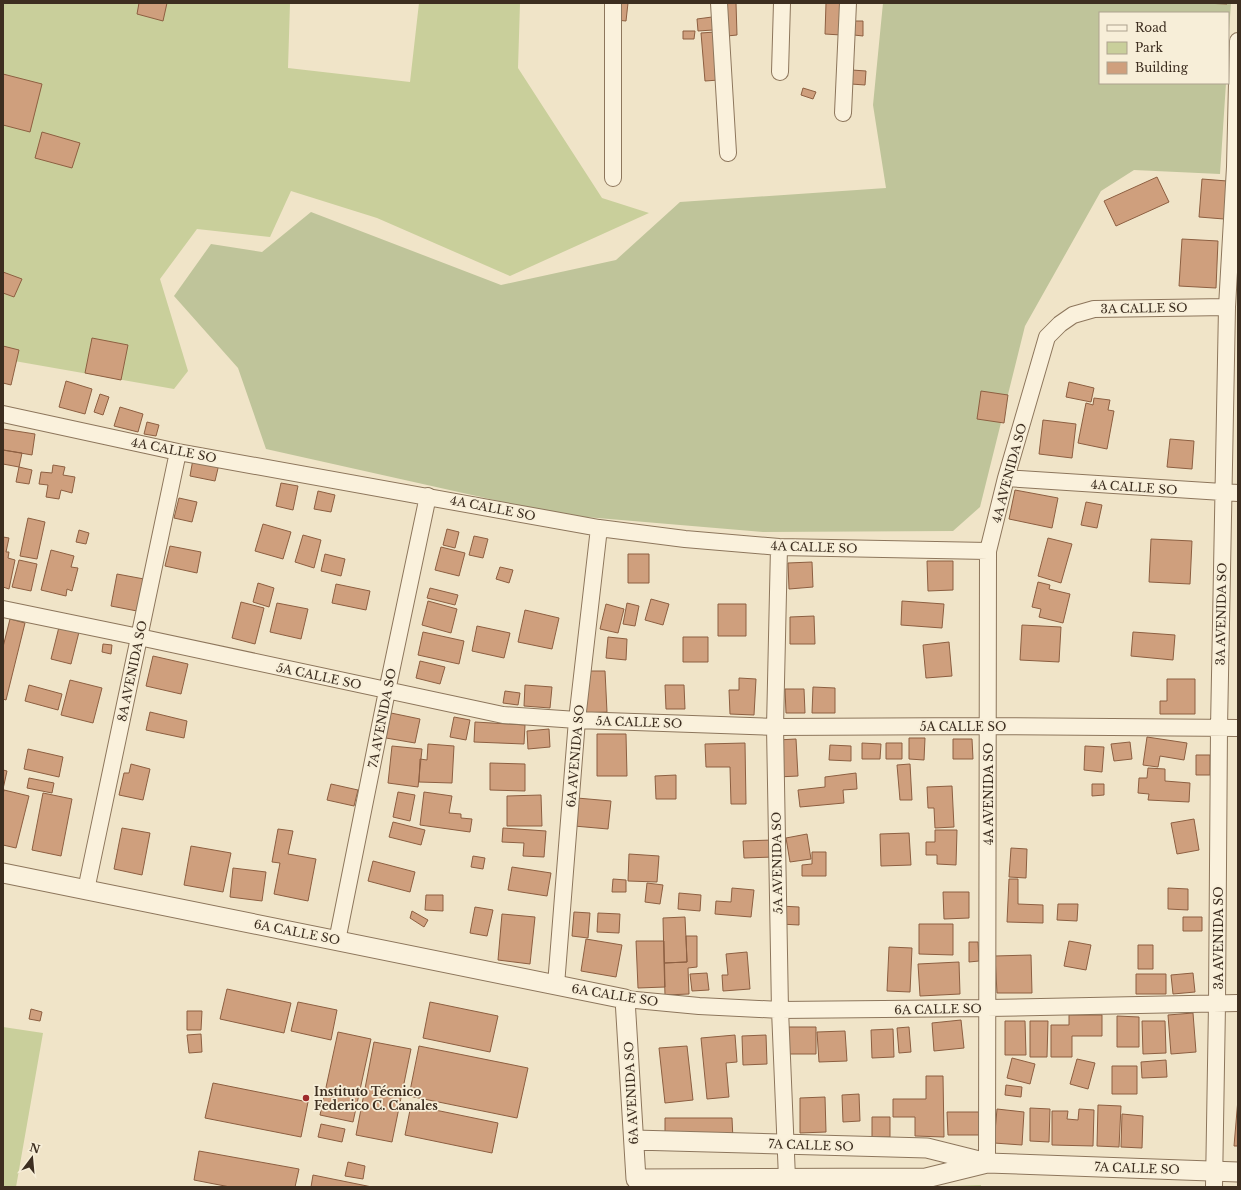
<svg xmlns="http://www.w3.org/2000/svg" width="1241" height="1190" font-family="'Libre Baskerville',serif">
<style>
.green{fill:#c9cf9b}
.cemetery{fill:#bfc49a}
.building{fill:#cf9f7d;stroke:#8d5f41}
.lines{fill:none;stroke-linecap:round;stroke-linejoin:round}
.minor-casing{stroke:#8d765c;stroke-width:18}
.tertiary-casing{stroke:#8d765c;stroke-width:21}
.minor{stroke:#faf1dc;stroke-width:16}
.tertiary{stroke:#faf1dc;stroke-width:19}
.poi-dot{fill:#9e2a2b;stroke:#f7eed8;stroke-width:1.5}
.labels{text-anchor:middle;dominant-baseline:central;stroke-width:3.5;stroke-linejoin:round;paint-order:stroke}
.street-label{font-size:12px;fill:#3d2e20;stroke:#f7eed8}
.poi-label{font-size:12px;font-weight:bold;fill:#3d2e20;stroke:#f7eed8;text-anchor:start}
</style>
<rect width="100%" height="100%" fill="#f0e4c8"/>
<path class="green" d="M3,3H290L288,68L410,82L419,3H520L518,68L602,198L649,213L510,276L377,218L291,191L270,237L197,229L160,279L188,371L174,389L3,359Z
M3,1027L43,1033L16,1187H3Z
M981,1185V1187H921Z"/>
<path class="cemetery" d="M883,3H1231L1228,46V13H1100V83H1226L1220,174L1134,170L1101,191L1025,326L980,507L953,531L763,532L562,515L266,449L238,368L174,296L211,244L262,252L311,212L501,285L616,260L680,202L886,188L873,105Z"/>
<path class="building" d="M139,3H167L163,21L137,14Z
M618,3H628L626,21L616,20Z
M726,3H736L737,35L727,36Z
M826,3H842L841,35L825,34Z
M1203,3H1227V4Z
M712,17L713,30L698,31L697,19Z
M855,21H863V36L854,35Z
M683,31H695L694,39H683Z
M715,32L719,80L705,81L701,33Z
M852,70L866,71L865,85L851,84Z
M3,74L42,84L30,132L3,125Z
M803,88L816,92L813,99L801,95Z
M42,132L80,143L72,168L35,158Z
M1157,177L1169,202L1116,226L1104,201Z
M1202,179L1227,181L1224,219L1199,217Z
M1182,239L1218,241L1216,288L1179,286Z
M3,272L22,279L14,297L3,293Z
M92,338L128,345L121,380L85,373Z
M3,346L19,350L11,385L3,383Z
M66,381L92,389L85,414L59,407Z
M1069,382L1094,388L1091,402L1066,397Z
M981,391L1008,395L1004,423L977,419Z
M100,394L109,397L103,415L94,412Z
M1094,398L1110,400L1108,410L1114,411L1107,449L1078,443L1086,403L1093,405Z
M120,407L143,414L138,432L114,426Z
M1043,420L1076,424L1072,458L1039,454Z
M147,422L159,425L156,436L144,434Z
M3,429L35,434L32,455L3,450Z
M1170,439L1194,441L1192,469L1167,467Z
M3,450L22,453L19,467L3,464Z
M193,459L219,464L215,481L190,476Z
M53,465L65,467L63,475L75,477L72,493L61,490L59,499L46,497L48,485L39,484L41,472L52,473Z
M19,467L32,470L29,484L16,482Z
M281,483L298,486L293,510L276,506Z
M1015,490L1058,498L1052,528L1009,519Z
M318,491L335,495L331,512L314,509Z
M179,498L197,502L192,522L174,518Z
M1086,502L1102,505L1097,528L1081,525Z
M28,518L45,522L37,559L20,556Z
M263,524L291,532L283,559L255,551Z
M447,529L459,532L455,548L443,545Z
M79,530L89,533L86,544L76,542Z
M303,535L321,540L314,568L295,562Z
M474,536L488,539L483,558L469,555Z
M3,537L9,538L6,552H9L8,558L15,560L9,589L3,587Z
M1048,538L1072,544L1061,583L1038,576Z
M1151,539L1192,541L1190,584L1149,582Z
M170,546L201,552L197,573L165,566Z
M441,547L465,553L459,576L435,570Z
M51,550L74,556L71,567L78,568L72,591L67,589L66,596L41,590Z
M325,554L345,559L341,576L321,571Z
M628,554H649V583H628Z
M19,560L37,564L31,591L12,587Z
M927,561H953V590L928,591Z
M812,562L813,587L789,589L788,563Z
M500,567L513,570L509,583L496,579Z
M117,574L144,579L137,611L111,606Z
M1038,582L1050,585L1049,589L1070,594L1063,623L1039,617L1041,609L1032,607Z
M258,583L274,588L269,607L253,602Z
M336,584L370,591L366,610L332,603Z
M430,588L458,595L455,605L427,598Z
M651,599L669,604L663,625L645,620Z
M428,601L457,609L451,633L422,625Z
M902,601L944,604L942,628L901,625Z
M241,602L264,608L255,644L232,638Z
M277,603L308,609L301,639L270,632Z
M627,603L639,606L635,626L623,624Z
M606,604L624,609L618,633L600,629Z
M718,604H746V636H718Z
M525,610L559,618L552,649L518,642Z
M814,616L815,644H790V617Z
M10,619L25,623L6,700L3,699V647Z
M1022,625L1061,627L1059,662L1020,660Z
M477,626L510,633L504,658L472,651Z
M59,627L79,632L71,664L51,659Z
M423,632L464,641L459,664L418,655Z
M1133,632L1175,635L1173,660L1131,656Z
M608,637L627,639L626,660L606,658Z
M683,637H708V662H683Z
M949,642L952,676L926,678L923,645Z
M103,644L112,645L111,654L102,652Z
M153,656L188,664L181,694L146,686Z
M420,661L445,667L440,684L416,678Z
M581,671H605L607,712L582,713Z
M739,678L756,679L754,715L730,714L729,690H739Z
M1167,679H1195V714H1160V701H1167Z
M70,680L102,688L93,723L61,715Z
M29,685L62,694L58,710L25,701Z
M525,685L552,687L550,708L524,706Z
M665,685H684L685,709H666Z
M813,687L835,688V713H812Z
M785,689H804L805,713H786Z
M505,691L520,693L518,705L503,703Z
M150,712L187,721L184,738L146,730Z
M391,713L420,719L415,743L386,738Z
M454,717L470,720L466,740L450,737Z
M475,722L525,725L524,744L474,742Z
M549,729L550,747L528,749L527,731Z
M597,734H626L627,776H597Z
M1147,737L1187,743L1184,760L1160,756L1158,767L1143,765Z
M909,738H925L924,760L909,759Z
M796,739L798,776L777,777V740Z
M953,739H972L973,759H953Z
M1130,742L1132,759L1114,761L1111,744Z
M745,743L746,804H731L730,767H706L705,744Z
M862,743L881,744L880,759H862Z
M886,743H902V759H886Z
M428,744L454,746L452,783L419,782L420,759L427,760Z
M830,745L851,746V761L829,760Z
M392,746L422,749L418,787L388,783Z
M1085,746L1104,747L1102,772L1084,770Z
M28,749L63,757L59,777L24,769Z
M1196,755H1210V775H1196Z
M490,763L525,764V791L490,790Z
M131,764L150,769L143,800L119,795L124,773H129Z
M910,764L912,800H900L897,765Z
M1148,768L1165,769V781L1190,783L1189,802L1148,800L1149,794L1138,793L1139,778H1147Z
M3,770L7,771L3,789Z
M856,773L857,789L843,790L844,803L800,807L798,790L825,787V777Z
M676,775V799H656L655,776Z
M29,778L54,783L52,793L27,788Z
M331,784L358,790L354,806L327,800Z
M1092,784H1104V795L1092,796Z
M952,786L954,827L935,828L934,808H928L927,787Z
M4,790L29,796L16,848L3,845V795Z
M398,792L415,795L410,821L393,817Z
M424,792L452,796L449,813L461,814V818L472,819L470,832L420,825Z
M43,793L72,799L61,856L32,850Z
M541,795L542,826H507V796Z
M577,798L611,801L608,829L574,826Z
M1194,819L1199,850L1177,854L1171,823Z
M393,822L425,830L421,845L389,837Z
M122,828L150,833L142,875L114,869Z
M503,828L546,831L544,857L523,856L524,843L502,842Z
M278,829L293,831L288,854L316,859L308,901L274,894L280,863L272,862Z
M935,830H957L956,865L937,864V855H926V842H935Z
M909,833L911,865L881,866L880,834Z
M807,834L811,859L790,862L786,838Z
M772,840L773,857L744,858L743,841Z
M191,846L231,853L223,892L184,885Z
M1011,848L1027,849L1026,878L1009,877Z
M812,852H826V876H802V865L812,864Z
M629,854L659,856L657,882L628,881Z
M473,856L485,858L483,869L471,867Z
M373,861L415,872L410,892L368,881Z
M512,867L551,873L547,896L508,890Z
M233,868L266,872L262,901L230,897Z
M613,879L626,880V892H612Z
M1009,879H1018V904L1043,905V923L1007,922Z
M647,883L663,885L660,904L645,902Z
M732,888L754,890L751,917L715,914L716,901L731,902Z
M1168,888L1188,889V910L1168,909Z
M943,892H969V918L944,919Z
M679,893L701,895L700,911L678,909Z
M426,895H443V911L425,910Z
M1058,904H1078L1077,921L1057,920Z
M780,906L799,907V925L780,924Z
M475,907L493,910L487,936L470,933Z
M412,911L428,920L424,927L410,918Z
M574,912L590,913L588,938L572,936Z
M598,913L620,914L619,933L597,932Z
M502,914L535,917L530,964L498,960Z
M685,917L687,962L664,963L663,918Z
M1183,917H1202V931H1183Z
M919,924H953V955L919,954Z
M686,936H697V967L688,968L689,994L665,995L664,963L687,962Z
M586,939L622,945L616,977L581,971Z
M636,941H664L665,987L638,988Z
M1069,941L1091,945L1086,970L1064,966Z
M969,942H978L979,961L969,962Z
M1138,945H1153V969H1138Z
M889,947L912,948L910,992L887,991Z
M747,952L750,989L723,991L722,975H728L726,954Z
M1031,955L1032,993H997L995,956Z
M959,962L960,994L920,996L918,964Z
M707,973L709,990L692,991L690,974Z
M1193,973L1195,992L1173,994L1171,975Z
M1136,974H1166V994H1136Z
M227,989L291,1003L284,1033L220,1019Z
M298,1002L337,1010L331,1040L291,1031Z
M430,1002L498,1016L490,1052L423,1038Z
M31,1009L42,1012L40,1021L29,1019Z
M187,1011H202L201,1030H187Z
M1193,1013L1196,1052L1171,1054L1168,1015Z
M1069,1015H1102V1036H1072V1057H1051V1025H1069Z
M1117,1016L1139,1017V1047H1117Z
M961,1020L964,1048L934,1051L932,1023Z
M1005,1021H1025L1026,1055H1005Z
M1030,1021H1048L1047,1057H1030Z
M1142,1021H1165L1166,1053L1143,1054Z
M787,1027H816V1054H788Z
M909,1027L911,1052L899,1053L897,1028Z
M893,1029L894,1057L872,1058L871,1030Z
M845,1031L847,1061L819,1062L817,1032Z
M338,1032L371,1039L353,1122L320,1115Z
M201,1034L202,1052L189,1053L187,1035Z
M735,1035L737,1062L726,1063L729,1097L707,1099L701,1038Z
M766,1035L767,1064L743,1065L742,1036Z
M374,1042L411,1049L392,1142L356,1135Z
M419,1046L528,1068L517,1118L409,1096Z
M687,1046L693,1100L665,1103L659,1048Z
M1012,1058L1035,1064L1030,1084L1007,1078Z
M1077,1059L1095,1063L1088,1089L1070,1084Z
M1166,1060L1167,1077L1142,1078L1141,1062Z
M1112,1066H1137V1094H1112Z
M926,1076H943L944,1137L915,1136V1117H893V1099H926Z
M213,1083L308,1102L301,1137L205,1118Z
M1006,1085L1022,1087L1021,1097L1005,1095Z
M859,1094L860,1121L843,1122L842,1095Z
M825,1097L826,1132L800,1133V1098Z
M1238,1099V1146H1234Z
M411,1105L498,1123L492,1153L405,1135Z
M1098,1105L1121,1106L1119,1147L1097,1146Z
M1030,1108L1050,1109L1049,1142L1030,1141Z
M997,1109L1024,1112L1022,1145L994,1143Z
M1079,1109L1094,1110L1093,1146L1052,1145V1111H1068L1067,1119L1078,1120Z
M947,1112H979V1135H948Z
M1122,1114L1143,1116L1142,1148L1121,1147Z
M872,1117H890V1137H872Z
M665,1118H732L733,1140H665Z
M321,1124L345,1129L342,1142L318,1137Z
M199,1151L299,1169L295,1187H230L194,1180Z
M348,1162L365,1166L363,1179L345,1176Z
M313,1175L372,1187H311Z"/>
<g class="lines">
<g class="minor-casing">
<path id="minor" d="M719,3L728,153
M780,72L782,3
M843,113L848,3
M613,178V3
M3,414L178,452L599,528L685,539L779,547L988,551
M1006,478L1238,493
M779,547L775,727L780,1010L787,1178
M3,609L139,637L503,715L577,720L775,727L988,726L1238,728
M86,890L178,452
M337,941L387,691L428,496
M556,985L577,720L599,528
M625,999L699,1006L780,1010L987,1008L1238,1003
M987,1163L988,551L1006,478L1047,337L1060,324L1073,315L1094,309L1227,307
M1214,1187L1217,1004L1219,728L1227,307L1235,167L1238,41"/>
</g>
<g class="tertiary-casing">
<path id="tertiary" d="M3,873L625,999L636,1179L926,1178L987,1163
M634,1140L927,1148L987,1163L1238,1172"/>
</g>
<use href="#minor" class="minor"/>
<use href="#tertiary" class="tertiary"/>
</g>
<circle class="poi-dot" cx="306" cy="1098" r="4"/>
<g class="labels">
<g class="street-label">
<text transform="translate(1144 308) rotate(-1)">3A CALLE SO</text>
<text transform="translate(174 450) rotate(11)">4A CALLE SO</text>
<text transform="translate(1009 473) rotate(-75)">4A AVENIDA SO</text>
<text transform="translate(1134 487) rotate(4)">4A CALLE SO</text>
<text transform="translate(493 508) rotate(11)">4A CALLE SO</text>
<text transform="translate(814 547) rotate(2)">4A CALLE SO</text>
<text transform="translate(1221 614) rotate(-89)">3A AVENIDA SO</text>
<text transform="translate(132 671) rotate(-78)">8A AVENIDA SO</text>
<text transform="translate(319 676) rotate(12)">5A CALLE SO</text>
<text transform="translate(382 718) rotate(-79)">7A AVENIDA SO</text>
<text transform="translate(639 722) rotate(2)">5A CALLE SO</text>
<text x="963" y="726">5A CALLE SO</text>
<text transform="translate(575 756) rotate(-85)">6A AVENIDA SO</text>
<text transform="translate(988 794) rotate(-90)">4A AVENIDA SO</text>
<text transform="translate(777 863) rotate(-91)">5A AVENIDA SO</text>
<text transform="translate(297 932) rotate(11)">6A CALLE SO</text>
<text transform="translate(1218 938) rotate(-90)">3A AVENIDA SO</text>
<text transform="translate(615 995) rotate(9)">6A CALLE SO</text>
<text transform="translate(938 1009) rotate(-1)">6A CALLE SO</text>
<text transform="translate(631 1093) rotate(-93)">6A AVENIDA SO</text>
<text transform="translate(811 1145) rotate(2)">7A CALLE SO</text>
<text transform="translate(1137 1168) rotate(2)">7A CALLE SO</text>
</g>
<g class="poi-label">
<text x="314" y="1091">Instituto Técnico<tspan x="314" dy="14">Federico C. Canales</tspan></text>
</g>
</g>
<rect width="1241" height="1190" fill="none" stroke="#3d2e20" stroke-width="8"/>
<rect x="1099" y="12" width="130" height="72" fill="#f7eed8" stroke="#ada18e"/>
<rect x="1107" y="25" width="20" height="6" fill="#faf1dc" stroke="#ada18e"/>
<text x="1135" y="32" font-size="12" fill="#3d2e20">Road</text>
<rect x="1107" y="42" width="20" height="12" fill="#c9cf9b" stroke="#ada18e"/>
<text x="1135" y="52" font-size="12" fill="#3d2e20">Park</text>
<rect x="1107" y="62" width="20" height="12" fill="#cf9f7d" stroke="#ada18e"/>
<text x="1135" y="72" font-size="12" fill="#3d2e20">Building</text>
<g transform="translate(32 1158) rotate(16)" stroke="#f7eed8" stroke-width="3" paint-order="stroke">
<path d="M0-3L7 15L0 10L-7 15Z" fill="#3d2e20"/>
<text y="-6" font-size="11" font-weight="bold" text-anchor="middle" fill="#3d2e20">N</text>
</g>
</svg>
